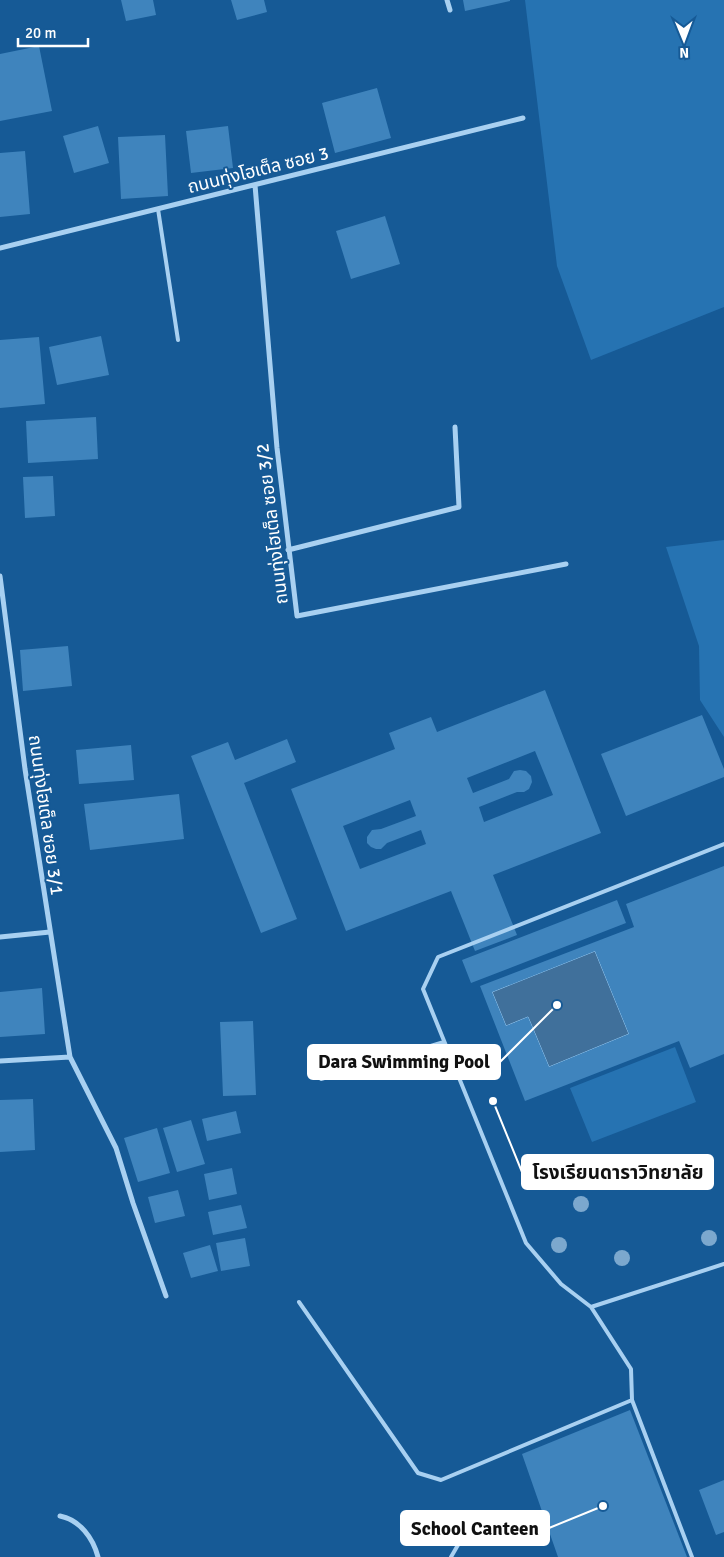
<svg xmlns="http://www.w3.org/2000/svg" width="724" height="1557" font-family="Signika,'Noto Sans Thai',sans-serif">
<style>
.green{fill:#2673b2}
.water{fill:#40709b;stroke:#9accf4}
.building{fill:#3f84bd;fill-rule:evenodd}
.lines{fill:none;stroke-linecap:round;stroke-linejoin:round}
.service{stroke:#a8d0f1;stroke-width:4}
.minor{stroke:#a8d0f1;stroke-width:5}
.tree{fill:#7ca8ce}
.labels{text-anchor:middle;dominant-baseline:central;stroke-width:4;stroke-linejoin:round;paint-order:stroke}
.street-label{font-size:18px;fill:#fff;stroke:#165a96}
.leader{fill:none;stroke:#fff;stroke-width:2}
.callout-dot{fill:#fff;stroke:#165a96;stroke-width:2}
.callout{fill:#fff;stroke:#fff;stroke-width:2}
.callout-label{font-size:19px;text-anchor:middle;font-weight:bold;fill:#111}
</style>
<rect width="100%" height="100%" fill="#165a96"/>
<path class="green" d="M525,0H724V307L591,360L557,266Z
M724,540V737L700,700L699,646L666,547Z
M675,1047L696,1102L592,1142L570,1088Z"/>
<path class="water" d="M595,951L629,1034L549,1067L528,1017L506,1026L492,992Z"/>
<path class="building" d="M121,0H153L156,15L126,21Z
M231,0H264L267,12L237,20Z
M463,0H510V1L465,11Z
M39,46L52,111L0,121V54Z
M377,88L391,138L335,153L322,103Z
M98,126L109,163L74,173L63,136Z
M228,126L233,168L191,173L186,131Z
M165,135L168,196L121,199L118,137Z
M25,151L30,214L0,217V153Z
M385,216L400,264L351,279L336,231Z
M101,336L109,375L57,385L49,347Z
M39,337L45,404L0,408V340Z
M96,417L98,459L28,463L26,421Z
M53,476L55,516L25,518L23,477Z
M68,646L72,686L23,691L20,650Z
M545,690L601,833L493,875L517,935L475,951L451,891L346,931L291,789L395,749L389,733L431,717L437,732ZM535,751L553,795L484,822L479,807L517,792H524L529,789L532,782L531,776L526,771L520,770L514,771L509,779L473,793L467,778ZM410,800L416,816L381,829L372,830L367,837V843L371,847L376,849H381L387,843L421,830L426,844L360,869L343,826Z
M702,715L724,769V777L626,816L601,754Z
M287,739L296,762L244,783L297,919L261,933L191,756L228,742L235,760Z
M131,745L134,780L79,784L76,750Z
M179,794L184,839L90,850L84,804Z
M724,866V1054L690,1068L679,1041L525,1101L480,986L634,927L626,904ZM595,951L629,1034L549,1067L528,1017L506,1026L492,992Z
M617,900L626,923L471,983L462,960Z
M42,988L45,1034L0,1037V992Z
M253,1021L256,1095L223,1096L220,1022Z
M33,1099L35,1150L0,1152V1100Z
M236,1111L241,1133L207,1141L202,1119Z
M191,1120L205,1164L177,1172L163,1128Z
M157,1128L170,1173L138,1182L124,1138Z
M232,1168L237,1194L209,1200L204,1174Z
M178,1190L185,1216L155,1223L148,1197Z
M241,1205L247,1228L213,1235L208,1212Z
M245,1238L250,1266L221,1271L216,1243Z
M210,1245L218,1271L191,1278L183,1253Z
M630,1410L687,1557H558L522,1454Z
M724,1480V1532L716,1535L699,1490Z"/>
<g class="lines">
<path class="service" d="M158,209L178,340
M321,1079L444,1042
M299,1302L418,1473L441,1480L632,1400
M591,1307L724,1264
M451,1557L462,1538
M692,1557L632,1400L631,1369L591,1307L561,1284L526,1243L423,989L438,957L724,844"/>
<path class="minor" d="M447,0L450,10
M255,185L277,448L297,616L566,564
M0,248L523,118
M288,550L459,507L455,427
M0,576L25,769L70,1057L116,1148L133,1203L166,1296
M0,937L50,932
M0,1061L70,1057
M60,1516C80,1520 93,1538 98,1557"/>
</g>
<g class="tree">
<circle cx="581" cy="1204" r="8"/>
<circle cx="709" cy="1238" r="8"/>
<circle cx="559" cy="1245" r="8"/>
<circle cx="622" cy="1258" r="8"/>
</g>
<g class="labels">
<g class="street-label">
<text transform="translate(258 170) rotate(-14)">ถนนทุ่งโฮเต็ล ซอย 3</text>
<text transform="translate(272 524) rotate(-97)">ถนนทุ่งโฮเต็ล ซอย 3/2</text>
<text transform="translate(46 815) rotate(82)">ถนนทุ่งโฮเต็ล ซอย 3/1</text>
</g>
</g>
<path class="leader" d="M557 1005L500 1062M493 1101L522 1172M603 1506L549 1528"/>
<g class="callout-dot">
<circle cx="557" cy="1005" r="5"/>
<circle cx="493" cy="1101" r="5"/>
<circle cx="603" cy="1506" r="5"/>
</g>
<g class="callout">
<rect x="308" y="1045" width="192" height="34" rx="5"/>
<rect x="522" y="1155" width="191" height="34" rx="5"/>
<rect x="401" y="1511" width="148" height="34" rx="5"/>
</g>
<g class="callout-label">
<text x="404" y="1068">Dara Swimming Pool</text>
<text x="618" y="1179">โรงเรียนดาราวิทยาลัย</text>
<text x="475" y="1535">School Canteen</text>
</g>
<g transform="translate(684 40) rotate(179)" stroke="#165a96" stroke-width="4" paint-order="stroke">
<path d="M0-4L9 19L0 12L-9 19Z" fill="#ffffff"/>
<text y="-8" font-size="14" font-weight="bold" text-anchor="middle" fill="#ffffff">N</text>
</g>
<path d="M18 38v8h70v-8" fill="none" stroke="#ffffff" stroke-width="2.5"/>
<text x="25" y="38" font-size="15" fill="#ffffff" stroke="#165a96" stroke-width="4" paint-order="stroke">20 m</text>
</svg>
